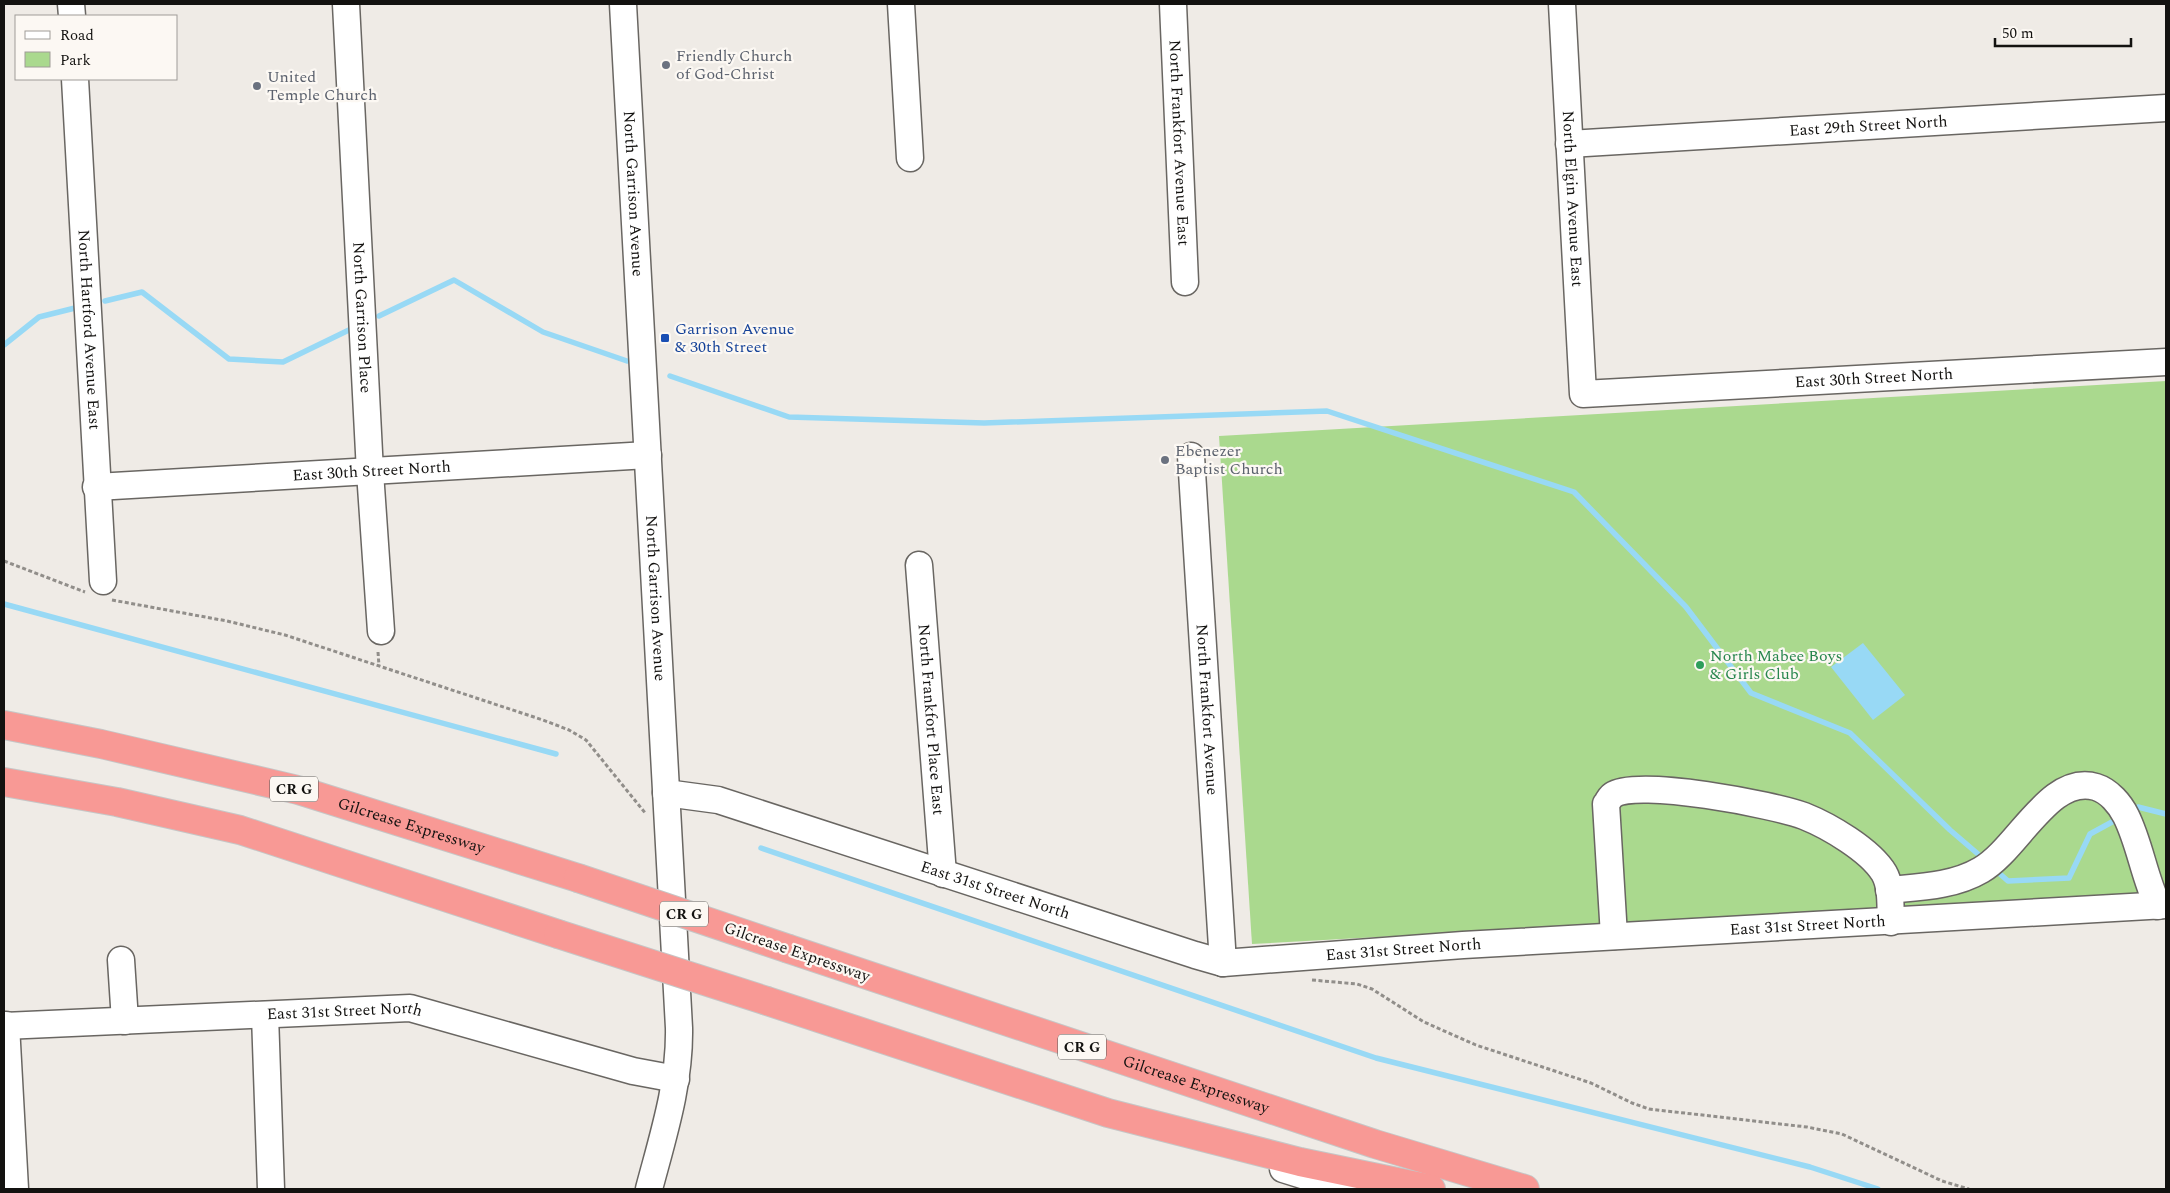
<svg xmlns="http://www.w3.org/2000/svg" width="2170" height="1193" font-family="Spectral,serif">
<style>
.green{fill:#aad98e}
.water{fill:#98d9f5}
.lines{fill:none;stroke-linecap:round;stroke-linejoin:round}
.stream{stroke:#98d9f5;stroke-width:5.5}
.minor-casing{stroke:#696662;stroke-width:29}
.highway-casing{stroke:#c6c6c6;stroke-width:30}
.path{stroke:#918e8a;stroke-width:3;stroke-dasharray:4 2.5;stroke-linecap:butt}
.minor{stroke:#fff;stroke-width:26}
.highway{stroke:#f89995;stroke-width:28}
.highway-bridge-casing{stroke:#c6c6c6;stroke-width:30;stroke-linecap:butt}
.highway-bridge{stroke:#f89995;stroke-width:28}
.worship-dot{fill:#6b7280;stroke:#fcf8f3;stroke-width:2}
.transit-dot{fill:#1a4fb4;stroke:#fcf8f3;stroke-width:2}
.leisure-dot{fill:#2e9e5b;stroke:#fcf8f3;stroke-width:2}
.labels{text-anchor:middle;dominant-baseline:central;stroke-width:4.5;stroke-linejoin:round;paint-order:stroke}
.shield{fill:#fcf8f3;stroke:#595754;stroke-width:1}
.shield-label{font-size:15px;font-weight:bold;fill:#131210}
.worship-label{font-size:16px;fill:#5b616d;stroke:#fcf8f3;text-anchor:start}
.street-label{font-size:16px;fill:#131210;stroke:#fcf8f3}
.transit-label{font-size:16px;fill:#164399;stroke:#fcf8f3;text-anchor:start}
.leisure-label{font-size:16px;fill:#27864d;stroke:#fcf8f3;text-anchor:start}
</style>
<rect width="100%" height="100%" fill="#efebe6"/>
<path class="green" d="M2166,381V893L1252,944L1219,436Z"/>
<path class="water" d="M1863,643L1905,695L1873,720L1831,667Z"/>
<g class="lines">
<path class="stream" d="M105,301L142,292L229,359L283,362L351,329
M379,316L454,280L543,332L627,361
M4,345L39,317L75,308
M670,376L789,417L984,423L1327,411L1574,492L1686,607L1751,693L1850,733L1950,830L1978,854
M4,604L556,754
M2138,807L2166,814
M761,848L1376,1058L1810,1167L1878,1189
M2000,874L2008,881L2069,878L2090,834L2112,822"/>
<g class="minor-casing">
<g id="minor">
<path d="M71,4L72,16"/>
<path id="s1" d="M346,4L370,472L381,631"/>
<path id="s2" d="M623,4L679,1028C680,1084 663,1136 649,1189"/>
<path d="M901,4L910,158"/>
<path id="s3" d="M1173,4L1185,282"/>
<path id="s4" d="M1562,4L1583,394L2166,362"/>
<path id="s5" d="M75,79L103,581"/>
<path id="s6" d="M1569,144L2166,108"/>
<path id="s7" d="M1191,456L1223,963"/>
<path id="s8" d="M96,487L648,455"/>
<path id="s9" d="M919,565L943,874"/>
<path id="s10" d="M666,793L718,800L1195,955L1223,963L1463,945L2166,905"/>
<path d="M1889,890C1920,887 1954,886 1981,870C2018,849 2050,773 2096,787C2109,791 2120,804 2126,816C2140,844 2144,877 2158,906"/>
<path d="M1614,936L1606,804C1608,802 1610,796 1613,795C1636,778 1775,805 1804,816C1829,826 1870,850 1884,873C1892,887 1890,906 1891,922"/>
<path d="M121,960L125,1021"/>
<path d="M265,1015L271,1189"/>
<path d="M6,1025L15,1189"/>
<path id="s11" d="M4,1026L410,1008L633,1071L676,1079"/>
<path d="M1283,1169L1347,1189"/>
</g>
</g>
<g class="highway-casing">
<g id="highway">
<path id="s12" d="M4,725L101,744L298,790L578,878"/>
<path d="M4,782L117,802L240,830L558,934"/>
<path id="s13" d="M789,949L1375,1144L1525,1189"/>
<path d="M767,1001L1108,1113L1300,1162L1431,1189"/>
</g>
</g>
<path class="path" d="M4,561L85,592
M112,600L227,621L285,635L543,720L569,730L586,740L646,814
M378,652L379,666
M1312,980L1357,984L1372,989L1424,1022L1476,1045L1591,1083L1632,1103L1649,1109L1807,1127L1842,1134L1942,1181L1969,1189"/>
<use href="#minor" class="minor"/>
<use href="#highway" class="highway"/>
<g class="highway-bridge-casing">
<path id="highway-bridge" d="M578,878L789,949
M558,934L767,1001"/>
</g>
<use href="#highway-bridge" class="highway-bridge"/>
</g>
<g class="worship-dot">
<circle cx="666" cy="65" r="5"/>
<circle cx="257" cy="86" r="5"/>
<circle cx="1165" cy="460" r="5"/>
</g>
<rect class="transit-dot" x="660" y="333" width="10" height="10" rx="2.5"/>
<circle class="leisure-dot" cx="1700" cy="665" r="5"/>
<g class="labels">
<g class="shield">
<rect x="270" y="776.5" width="48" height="25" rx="4"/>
<rect x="660" y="901.5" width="48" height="25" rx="4"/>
<rect x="1058" y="1034.5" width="48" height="25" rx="4"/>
</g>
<g class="shield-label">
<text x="294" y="789">CR G</text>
<text x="684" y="914">CR G</text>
<text x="1082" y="1047">CR G</text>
</g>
<g class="worship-label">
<text x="676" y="56">Friendly Church<tspan x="676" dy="18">of God-Christ</tspan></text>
<text x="267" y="77">United<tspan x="267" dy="18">Temple Church</tspan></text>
<text x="1175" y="451">Ebenezer<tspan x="1175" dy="18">Baptist Church</tspan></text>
</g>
<g class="street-label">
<text stroke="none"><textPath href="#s6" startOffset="300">East 29th Street North</textPath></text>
<text stroke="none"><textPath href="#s3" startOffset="139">North Frankfort Avenue East</textPath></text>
<text stroke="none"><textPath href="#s2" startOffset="190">North Garrison Avenue</textPath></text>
<text stroke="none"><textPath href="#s4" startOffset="195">North Elgin Avenue East</textPath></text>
<text stroke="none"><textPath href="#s1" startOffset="314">North Garrison Place</textPath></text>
<text stroke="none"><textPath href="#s5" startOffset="251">North Hartford Avenue East</textPath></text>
<text stroke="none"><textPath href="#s4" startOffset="682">East 30th Street North</textPath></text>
<text stroke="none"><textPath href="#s8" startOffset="276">East 30th Street North</textPath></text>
<text stroke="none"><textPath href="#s2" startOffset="595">North Garrison Avenue</textPath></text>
<text stroke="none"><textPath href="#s7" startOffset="254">North Frankfort Avenue</textPath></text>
<text stroke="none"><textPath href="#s9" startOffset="155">North Frankfort Place East</textPath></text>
<text stroke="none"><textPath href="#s12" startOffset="420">Gilcrease Expressway</textPath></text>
<text stroke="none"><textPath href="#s10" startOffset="344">East 31st Street North</textPath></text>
<text stroke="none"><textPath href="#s10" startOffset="1169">East 31st Street North</textPath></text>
<text stroke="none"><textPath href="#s10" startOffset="764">East 31st Street North</textPath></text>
<text transform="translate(797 952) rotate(19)">Gilcrease Expressway</text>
<text stroke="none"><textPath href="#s11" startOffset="341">East 31st Street North</textPath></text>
<text stroke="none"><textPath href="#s13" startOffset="429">Gilcrease Expressway</textPath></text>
</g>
<g class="transit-label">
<text x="675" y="329">Garrison Avenue<tspan x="675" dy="18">&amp; 30th Street</tspan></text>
</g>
<g class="leisure-label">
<text x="1710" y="656">North Mabee Boys<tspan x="1710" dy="18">&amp; Girls Club</tspan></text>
</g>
</g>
<rect width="2170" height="1193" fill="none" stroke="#131210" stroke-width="10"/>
<rect x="15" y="15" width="162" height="65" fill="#fcf8f3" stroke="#9f9c98"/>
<rect x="25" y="31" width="25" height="8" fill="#ffffff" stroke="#9f9c98"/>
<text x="60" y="40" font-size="15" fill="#131210">Road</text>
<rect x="25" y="52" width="25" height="15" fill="#aad98e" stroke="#9f9c98"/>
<text x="60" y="65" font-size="15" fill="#131210">Park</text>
<path d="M1995 38v8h136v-8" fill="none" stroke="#131210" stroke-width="2.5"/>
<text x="2002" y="38" font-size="15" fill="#131210" stroke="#fcf8f3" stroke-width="4" paint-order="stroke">50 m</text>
</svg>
